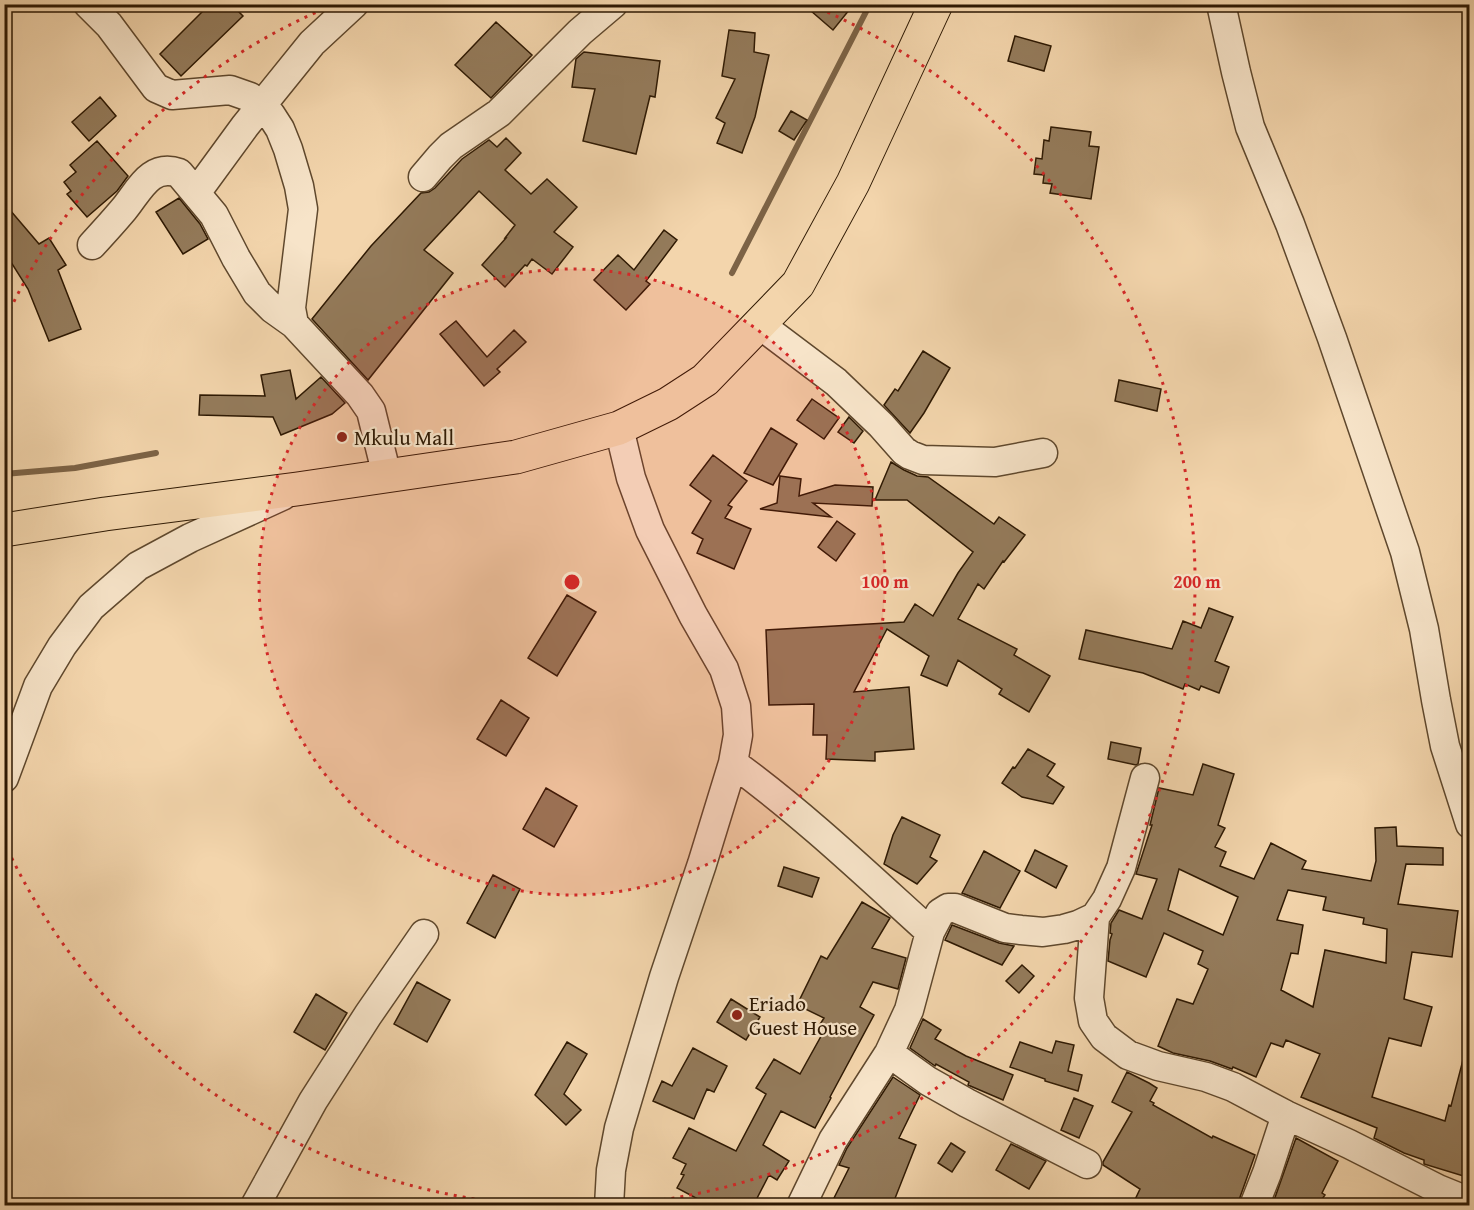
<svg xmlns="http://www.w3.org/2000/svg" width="1474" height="1210" font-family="'Gentium Book Plus',serif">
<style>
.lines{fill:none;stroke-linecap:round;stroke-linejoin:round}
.stream{stroke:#7c6346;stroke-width:6}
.building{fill:#947b5b;stroke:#2e1903;stroke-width:1.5;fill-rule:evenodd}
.minor-casing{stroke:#5f482d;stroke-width:31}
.major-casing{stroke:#2e1903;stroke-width:35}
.minor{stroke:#f7e4c9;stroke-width:28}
.major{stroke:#f3d5ac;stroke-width:33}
.ring{fill:none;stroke:#d62828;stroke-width:3;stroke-dasharray:3 6}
.poi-dot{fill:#8f2418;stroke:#f7e4c9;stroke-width:2}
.labels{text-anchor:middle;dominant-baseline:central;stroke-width:4.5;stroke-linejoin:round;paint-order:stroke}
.poi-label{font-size:21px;fill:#2e1903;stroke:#f7e4c9;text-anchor:start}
.centre{fill:#d62828;stroke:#f7e4c9;stroke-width:3}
.ring-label{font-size:18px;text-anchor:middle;font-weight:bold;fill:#d62828;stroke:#f7e4c9;stroke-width:4.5;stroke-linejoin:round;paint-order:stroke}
</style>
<rect width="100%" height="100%" fill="#f3d5ac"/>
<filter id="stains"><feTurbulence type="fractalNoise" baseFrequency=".00333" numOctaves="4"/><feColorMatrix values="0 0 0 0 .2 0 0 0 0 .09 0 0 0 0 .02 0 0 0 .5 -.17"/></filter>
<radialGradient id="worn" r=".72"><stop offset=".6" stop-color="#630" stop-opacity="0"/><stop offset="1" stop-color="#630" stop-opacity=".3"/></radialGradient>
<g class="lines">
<path class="stream" d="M732,273L870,4
M4,474L75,468L156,453"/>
</g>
<path class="building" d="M210,4H231L243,16L181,76L160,54Z
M803,4H854L833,30Z
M496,22L532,55L491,98L455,65Z
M729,30L755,33L754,52L769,55L755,117L742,153L717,143L725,123L716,118L735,79L722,76Z
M1015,36L1051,46L1044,71L1008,61Z
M584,52L660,61L655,97L650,96L636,154L583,141L595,89L572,87L576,59Z
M100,97L116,116L89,141L72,122Z
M791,111L807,120L794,140L779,131Z
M1051,127L1091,132L1089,146L1099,147L1091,199L1050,193L1052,184L1043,183L1044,175L1034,174L1036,158L1042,159L1044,140L1049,141Z
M506,138L521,153L505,170L531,194L547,179L577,207L554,232L573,247L552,274L532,259L527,266L525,265L505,287L482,265L506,238H505L515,225L479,191L424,250L453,273L368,380L312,319L371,246L421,193L429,192L435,188L462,159L489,140L497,147Z
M97,141L128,176L117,191L87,217L67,194L71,191L64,182L76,172L70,165Z
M179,198L200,224L208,239L183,254L156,212Z
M4,203L39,244L49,238L66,265L58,270L81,329L49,341L28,289L4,251Z
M664,230L677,240L646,281L650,284L626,310L594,280L618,255L634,270Z
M456,321L487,357L514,330L526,342L497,369L500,372L484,386L440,334Z
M923,351L950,368L924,413L910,433L884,405L895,389L898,391Z
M290,370L296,399L321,377L345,403L332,414L281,435L273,417L199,415L200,395L265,396L261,375Z
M1119,380L1161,389L1157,411L1115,401Z
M812,399L839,418L824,439L797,420Z
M849,417L863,431L854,443L838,432Z
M771,428L797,444L773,485L744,473Z
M713,455L747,481L728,505L732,507L725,518L751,529L734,569L697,553L703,539L692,533L711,501L690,485Z
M891,462L904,470L917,476L928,477L994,524L999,517L1025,535L1004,562L1003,561L984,589L978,584L958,619L1017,649L1014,655L1050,676L1029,712L999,694L1002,689L958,660L947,686L921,675L929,656L887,629L854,692L909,687L914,749L875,752V761L826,759L827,735H813L814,704L769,705L766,630L904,622L915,604L933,616L958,573L973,552L907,500H875Z
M780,476L801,479L799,496L835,485L873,487L872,506L813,503L831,517L760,509L777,503Z
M837,521L855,534L836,561L818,547Z
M567,595L596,612L557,676L528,658Z
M1209,608L1233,617L1215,661L1229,667L1219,693L1201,686L1199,690L1185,684L1183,689L1143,673L1079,659L1086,630L1172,649L1183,621L1201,628Z
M501,700L529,718L506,756L477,739Z
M1111,742L1141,748L1138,764L1136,765L1108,759Z
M1028,749L1055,764L1047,776L1064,787L1053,804L1022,797L1002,783L1013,767L1015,768Z
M1203,764L1234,774L1218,825L1225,828L1215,847L1226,852L1220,866L1254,879L1271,843L1306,861L1302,869L1371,881L1376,861L1375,828L1396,827L1397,846L1443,848V865L1406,864L1398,904L1458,911L1452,957L1412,952L1404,999L1432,1007L1421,1046L1389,1038L1372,1097L1445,1121L1449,1105L1451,1106L1464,1056L1470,1057V1117L1467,1131L1470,1132V1178L1424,1164V1160L1404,1153L1374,1138L1377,1128L1301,1097L1320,1054L1286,1040L1283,1047L1271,1043L1256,1077L1233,1067L1232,1069L1210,1061L1173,1053L1158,1046L1177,999L1193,1004L1208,969L1198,964L1203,951L1164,933L1146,977L1108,961L1110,940L1112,934L1110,933L1111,923L1119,910L1142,919L1157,879L1136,874L1152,825H1150L1159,788L1193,795ZM1179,869L1238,897L1223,935L1168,910ZM1288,890L1326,897L1323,910L1364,918L1363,924L1387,929L1386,963L1325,950L1313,1007L1281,990L1291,953L1298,954L1303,925L1277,920Z
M546,788L577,806L554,847L523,829Z
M902,817L940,835L930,857L937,861L917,884L884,864L893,835Z
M1035,850L1067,866L1056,888L1025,871Z
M984,851L1020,871L1000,908L962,893Z
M784,867L819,878L812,897L778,886Z
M493,875L520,889L495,938L467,923Z
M862,902L890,918L872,948L906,958L898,989L873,982L860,1007L874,1015L830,1097L831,1098L815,1128L781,1111L763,1145L789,1161L777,1180L769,1175L753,1206H711L677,1188L684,1175L681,1174L686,1164L673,1158L689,1128L736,1151L766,1094L756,1088L774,1059L800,1074L825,1029L819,1026L824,1018L797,1005L821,956L827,959Z
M952,925L999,943L1014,946L1002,965L945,940Z
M1022,965L1034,976L1019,993L1006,981Z
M417,982L450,1000L427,1042L394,1024Z
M316,994L347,1013L325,1050L294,1032Z
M731,999L760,1017L746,1040L717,1022Z
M923,1019L941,1030L935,1039L966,1056L1013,1075L1003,1100L968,1085L969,1082L936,1064L935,1066L910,1048Z
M1056,1041L1074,1045L1068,1071L1082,1075L1078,1091L1045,1081V1079L1010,1067L1020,1042L1052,1053Z
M567,1042L587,1054L564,1094L581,1110L566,1125L535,1095Z
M693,1048L727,1066L714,1092L707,1089L694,1119L653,1101L662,1081L672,1086Z
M1127,1072L1149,1083L1157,1088L1150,1101L1154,1103L1153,1105L1212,1138L1213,1136L1255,1155L1239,1200L1238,1206H1132L1140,1189L1103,1165V1162L1132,1112L1112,1102Z
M893,1077L920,1095L899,1138L916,1145L892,1206H830L849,1168L839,1165L847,1148Z
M1074,1098L1093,1106L1079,1138L1061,1130Z
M1296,1138L1338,1161L1322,1193L1325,1195L1317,1206H1272Z
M951,1143L965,1152L952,1172L938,1163Z
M1011,1144L1046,1161L1029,1189L996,1170Z"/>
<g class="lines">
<g class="minor-casing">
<path id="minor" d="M88,4L109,25L156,88L172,95L230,90L250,97L271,115L280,129L288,149L299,186L303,209L291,308L294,324L360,395L371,411L387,476
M1221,4L1236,72L1250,127L1290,224L1332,338L1405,552L1424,629L1436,700L1445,746L1470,824
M423,177L440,157L451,146L499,113L580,32L613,4
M196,193L245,126L312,43L354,4
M92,245C103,233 114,221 124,209C139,191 150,163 179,173L214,215L236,258L257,293L273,309L294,324
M759,324L836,382L881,425L904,451L910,455L923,460L995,462L1043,453
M733,763C803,814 866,874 930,932
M4,778L38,686L62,646L91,607L138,566L190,538L282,496
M1095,917L1089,998L1093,1021L1104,1037L1128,1055L1158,1066L1206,1077L1233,1087L1286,1115L1349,1144L1438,1189L1470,1202
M889,1053L928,1081L967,1103L1087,1164
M255,1206L313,1101L368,1015L424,934
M609,1206L611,1170L619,1128L664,977L702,864L733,763L738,735L736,706L724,669L693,615L650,530L631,478L619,428
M801,1206L833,1140L889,1053L909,1010L930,932L940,913L948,908H955L1005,928L1021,930L1043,932L1064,929L1078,925L1095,917L1107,899L1121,868L1145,778
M1254,1206L1267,1173L1286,1115"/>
</g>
<g class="major-casing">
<path id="major" d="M4,530L105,514L297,489L516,457L619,428L668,404L705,380L798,284L853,183L936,4"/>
</g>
<use href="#minor" class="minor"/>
<use href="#major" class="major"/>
</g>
<circle cx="572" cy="582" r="313" fill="#d62828" fill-opacity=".12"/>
<g class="ring">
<circle cx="572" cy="582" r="313"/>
<path d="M528 1205A625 625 0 0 1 6 846M6 318A625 625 0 0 1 333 5M811 5A625 625 0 0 1 616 1205"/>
</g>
<g class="poi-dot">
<circle cx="342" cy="437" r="6"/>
<circle cx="737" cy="1015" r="6"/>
</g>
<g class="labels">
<g class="poi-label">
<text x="354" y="437">Mkulu Mall</text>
<text x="749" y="1003">Eriado<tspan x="749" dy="24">Guest House</tspan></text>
</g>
</g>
<circle cx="572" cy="582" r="9" class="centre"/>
<g class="ring-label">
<text x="885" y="588">100 m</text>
<text x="1197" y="588">200 m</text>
</g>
<rect width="1474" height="1210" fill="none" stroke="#f3d5ac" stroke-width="24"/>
<rect x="6" y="6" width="1462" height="1198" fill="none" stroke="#2e1903" stroke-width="3"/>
<rect x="12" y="12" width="1450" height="1186" fill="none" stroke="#2e1903" stroke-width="1.5"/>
<rect width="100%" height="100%" filter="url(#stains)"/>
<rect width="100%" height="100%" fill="url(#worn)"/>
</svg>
